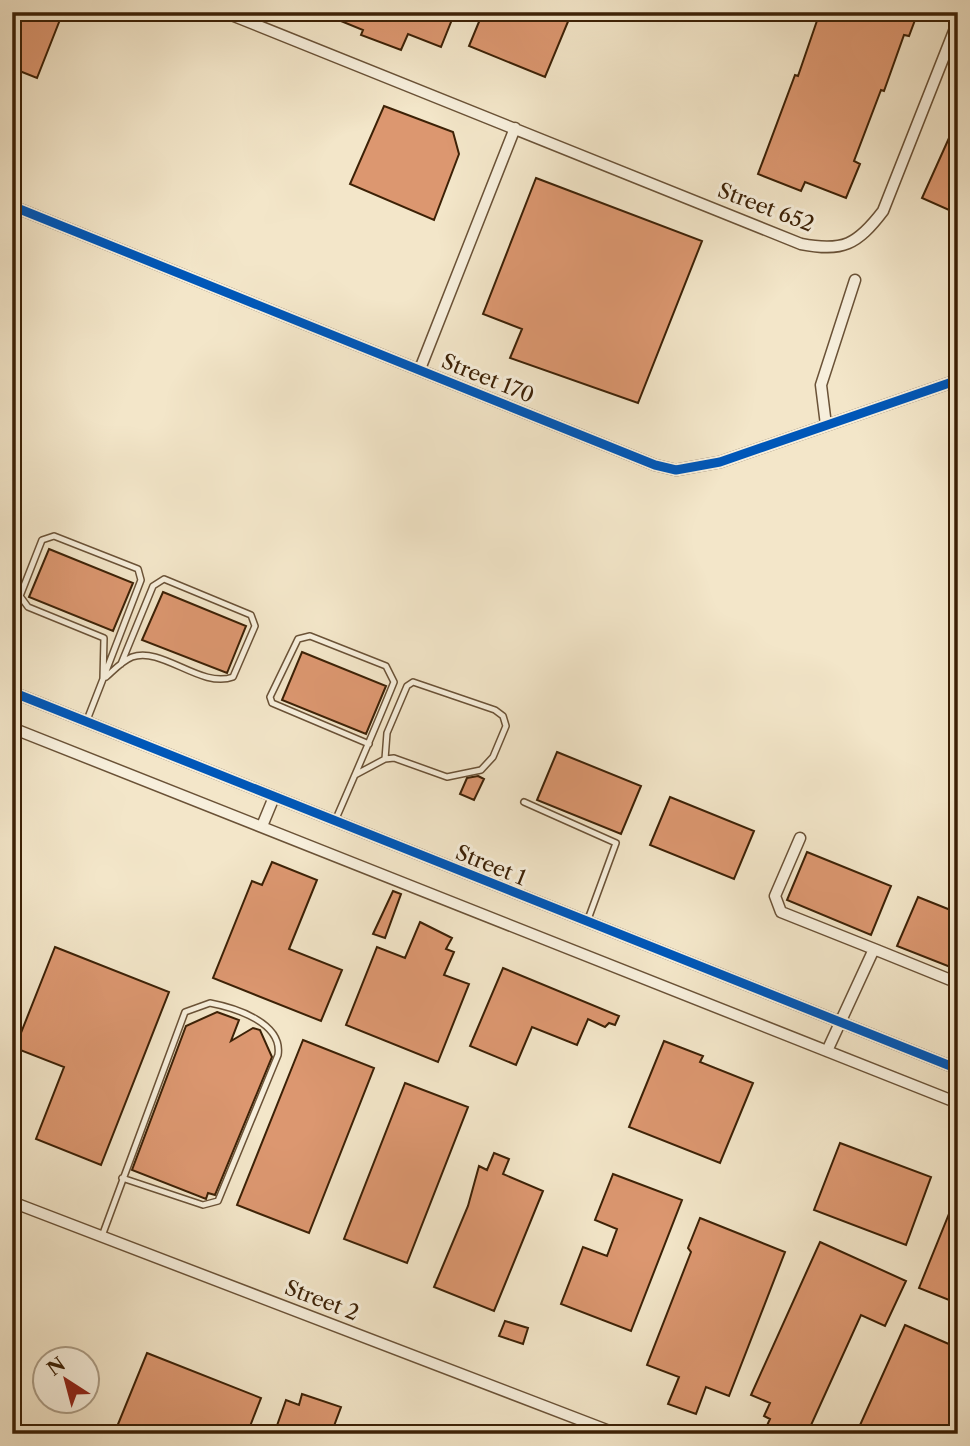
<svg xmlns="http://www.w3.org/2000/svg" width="970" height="1446" font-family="'Libre Caslon Text',serif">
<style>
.building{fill:#dc9770;stroke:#3c2106;stroke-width:2}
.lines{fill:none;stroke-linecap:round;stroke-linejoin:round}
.service-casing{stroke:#6a5237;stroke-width:8}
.minor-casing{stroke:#6a5237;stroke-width:13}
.service{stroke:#f7efdc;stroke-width:5}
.minor{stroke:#f7efdc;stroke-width:10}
.cycleway-casing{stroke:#f7efdc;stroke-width:13}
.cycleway{stroke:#0057b8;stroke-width:9}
.labels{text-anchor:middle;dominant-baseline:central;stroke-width:6;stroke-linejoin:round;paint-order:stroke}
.street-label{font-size:21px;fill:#3c2106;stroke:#f7efdc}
</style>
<rect width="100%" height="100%" fill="#f3e6c9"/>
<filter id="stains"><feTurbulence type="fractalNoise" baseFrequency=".00286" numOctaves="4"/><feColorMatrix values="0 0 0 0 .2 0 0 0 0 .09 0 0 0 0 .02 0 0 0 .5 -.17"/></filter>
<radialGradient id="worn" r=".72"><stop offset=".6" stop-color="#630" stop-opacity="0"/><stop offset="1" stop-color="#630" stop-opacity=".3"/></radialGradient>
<path class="building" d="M12,12H63L37,78L12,68Z
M319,12H455L441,47L408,34L401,50L361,35L363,30Z
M483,12H572L545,77L469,46Z
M820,12H918L909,36L904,35L884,91L881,90L854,161L860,164L846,198L805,182L801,191L758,174L795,75L798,76Z
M384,106L453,132L459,154L434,220L350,184Z
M958,118V214L922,198Z
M536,178L702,241L638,403L510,358L522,329L483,314Z
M49,549L133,583L113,631L29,597Z
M163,592L246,626L227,673L142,640Z
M302,652L386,686L366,734L282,700Z
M557,752L641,786L621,834L537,800Z
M478,776L484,779L474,800L460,794L467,778Z
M670,797L754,831L734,879L650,845Z
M807,852L891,886L871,935L787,900Z
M272,862L317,880L289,949L342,970L321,1021L213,978L252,881L262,885Z
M393,891L401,894L385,938L373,934Z
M918,897L958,913V970L897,946Z
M420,922L452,938L446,949L454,952L444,975L469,984L438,1062L346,1025L377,947L405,958Z
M55,947L169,992L101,1165L36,1139L64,1067L15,1048Z
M503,968L619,1016L615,1025L609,1023L605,1027L588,1019L577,1045L532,1027L516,1065L470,1046Z
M217,1012L239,1020L231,1041L253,1028L260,1030L272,1057L215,1195L208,1193L206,1199L132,1170L186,1026Z
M303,1040L374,1068L309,1233L237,1205Z
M664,1041L703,1056L700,1062L753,1083L720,1163L629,1127Z
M405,1083L468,1107L407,1263L344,1239Z
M840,1143L931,1177L906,1245L814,1210Z
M494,1153L509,1159L503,1174L543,1191L494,1311L434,1287L468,1206L479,1166L487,1170Z
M613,1174L682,1200L631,1331L561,1304L583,1247L607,1256L617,1229L595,1220Z
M957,1194L958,1280L949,1300L919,1288Z
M700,1218L785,1252L729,1396L706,1387L696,1414L668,1404L679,1377L647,1365L691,1252L688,1248Z
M820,1242L906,1281L885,1326L861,1315L807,1434H763L770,1419L764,1416L770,1403L751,1395Z
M505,1321L528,1328L523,1344L499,1336Z
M905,1325L958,1348V1434H856Z
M147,1353L261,1398L247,1434H114Z
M302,1394L341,1407L331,1434H274L286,1400L299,1405Z"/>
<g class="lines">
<g class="service-casing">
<path id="service" d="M106,677C113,671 122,661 132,657C162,646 201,689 233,677L255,626L251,615L164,579L153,586L121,664
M87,720L103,679L104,638L28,607L20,596L42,540L54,536L138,569L141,580L103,679
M355,775L385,759L394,758L447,777L481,770L493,757L506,726L503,716L495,710L413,682L407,686L387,733L385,759
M524,802L616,843L587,922
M335,821C355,775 375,729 394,682L386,666L310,636L298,639L270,697L272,703L369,744
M102,1236L185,1012L210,1003C236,1008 283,1023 278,1055L218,1201L203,1205L122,1178"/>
</g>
<g class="minor-casing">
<path id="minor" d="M224,12L801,244C843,252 857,245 883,211L958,21
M12,206L655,465L676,470L720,462L958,380
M420,369L515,128
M826,425L821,385L855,280
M12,692L958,1069
M12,728L958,1103
M262,826L274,797
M800,838L775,896L781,912L874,949
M827,1051L874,949L958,983
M12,1202L617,1434"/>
</g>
<use href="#service" class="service"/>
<use href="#minor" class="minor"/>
<g class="cycleway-casing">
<path id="cycleway" d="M12,206L655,465L676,470L720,462L958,380
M12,692L958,1069"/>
</g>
<use href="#cycleway" class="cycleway"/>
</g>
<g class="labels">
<g class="street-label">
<text transform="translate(766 207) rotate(21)">Street 652</text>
<text transform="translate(488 378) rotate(22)">Street 170</text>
<text transform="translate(491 865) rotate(22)">Street 1</text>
<text transform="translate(322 1300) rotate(21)">Street 2</text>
</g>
</g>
<rect width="970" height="1446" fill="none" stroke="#f3e6c9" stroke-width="42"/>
<rect x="14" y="14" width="942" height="1418" fill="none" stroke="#3c2106" stroke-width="3.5"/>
<rect x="21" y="21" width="928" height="1404" fill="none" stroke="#3c2106" stroke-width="2"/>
<g transform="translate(66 1380) rotate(324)"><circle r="33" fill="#f7efdc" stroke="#ac9d86" stroke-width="2"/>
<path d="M0-5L12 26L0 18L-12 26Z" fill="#8f2418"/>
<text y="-10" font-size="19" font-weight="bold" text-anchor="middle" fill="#3c2106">N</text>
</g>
<rect width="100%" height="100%" filter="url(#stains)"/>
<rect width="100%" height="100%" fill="url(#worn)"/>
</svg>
